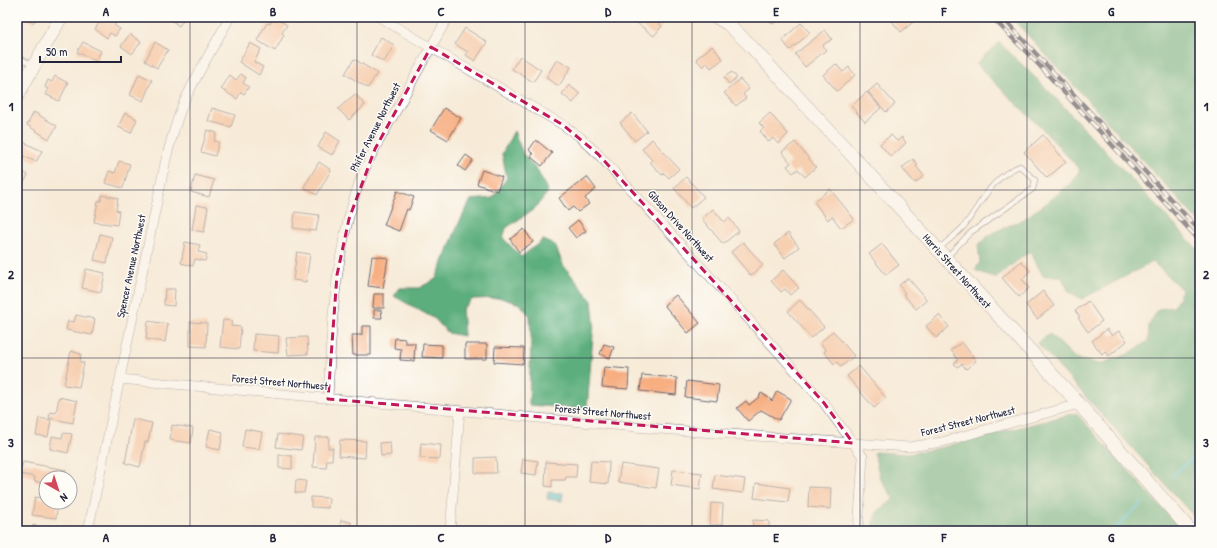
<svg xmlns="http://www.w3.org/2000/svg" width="1217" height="548" font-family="'Patrick Hand',sans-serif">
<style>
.forest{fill:#5cae7c;stroke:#3f685c}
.water{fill:#4cbac6;stroke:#376e80}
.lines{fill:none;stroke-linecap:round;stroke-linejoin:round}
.stream{stroke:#4cbac6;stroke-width:3}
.building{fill:#f7ae81}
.lane-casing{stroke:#6d6872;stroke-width:6}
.street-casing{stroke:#6d6872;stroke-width:10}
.secondary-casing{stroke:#6d6872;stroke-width:14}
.lane{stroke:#fff;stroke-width:4.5}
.street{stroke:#fff;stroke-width:9}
.secondary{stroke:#fff;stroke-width:13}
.rail-casing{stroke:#22223b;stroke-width:4.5}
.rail{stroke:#fdfcf7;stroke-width:3;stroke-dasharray:9;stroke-linecap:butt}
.marked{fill:none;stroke:#c2185b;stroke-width:3;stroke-dasharray:8 5;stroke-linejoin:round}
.grid{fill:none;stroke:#22223b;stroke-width:1;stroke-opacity:0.55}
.labels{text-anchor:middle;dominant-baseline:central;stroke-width:3;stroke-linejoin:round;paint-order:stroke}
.street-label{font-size:11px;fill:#22223b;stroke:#fdfcf7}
.neatline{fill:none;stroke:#22223b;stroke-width:1.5}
.grid-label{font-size:13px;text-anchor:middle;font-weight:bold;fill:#22223b}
</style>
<rect width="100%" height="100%" fill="#fdfcf7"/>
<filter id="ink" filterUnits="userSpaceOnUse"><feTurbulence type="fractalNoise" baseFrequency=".025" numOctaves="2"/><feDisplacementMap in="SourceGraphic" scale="8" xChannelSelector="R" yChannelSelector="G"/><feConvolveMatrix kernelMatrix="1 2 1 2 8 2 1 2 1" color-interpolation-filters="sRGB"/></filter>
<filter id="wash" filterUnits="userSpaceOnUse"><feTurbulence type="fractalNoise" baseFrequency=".012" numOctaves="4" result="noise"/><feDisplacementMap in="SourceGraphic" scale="16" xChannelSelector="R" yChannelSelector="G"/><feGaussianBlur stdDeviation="0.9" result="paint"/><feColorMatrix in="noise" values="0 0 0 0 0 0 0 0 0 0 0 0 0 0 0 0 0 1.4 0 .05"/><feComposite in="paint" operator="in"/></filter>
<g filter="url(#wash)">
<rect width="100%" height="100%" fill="#f7ebd8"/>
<path class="forest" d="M1011,17H1200V223Z
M999,42L1050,92L1200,252V523L1037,343L1050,334L1076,359L1100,364L1128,354L1148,341L1149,325L1158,309L1174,307L1182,290L1153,262L1082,299L1069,292L1061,276H1043L1030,251L995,278L975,270L980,262L978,245L992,233L1024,219L1048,202L1070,184L1080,170L1048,135L976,64Z
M514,131L523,154L538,172L548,192L534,209L506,228L503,238L521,257L543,240L555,245L563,265L592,301L594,322L587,409L529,405L531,339L530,316L520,304L501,298L473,299L462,309L464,336L448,333L435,319L394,296L400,288H419L436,279L459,223L471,200L493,198L507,178L502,154Z
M1076,413L1181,529L1174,531H880L872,524L877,512L894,499L880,479L874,452L909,454L943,447Z"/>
<path class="water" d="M548,492L563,493L562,501L547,499Z"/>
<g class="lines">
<path class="stream" d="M1173,477L1175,473L1197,455H1200
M1113,531L1142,502"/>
</g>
<g id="blocks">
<path class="building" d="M23,17H37L33,23Z
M103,17H108L116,23L114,25L120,29L115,36L110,33L107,38L95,29Z
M167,17H185L179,26Z
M274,17L287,25L282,33L284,35L275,51L257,40L267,23L270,24Z
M290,17H303L300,23Z
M490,17H501L497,22Z
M641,17H651L662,26L654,36L637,23Z
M766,17H781L772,24Z
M895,17H915L917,19L901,32L891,20Z
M801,23L810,33L790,50L782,40Z
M465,28L487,42L475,61L466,55L468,52L455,44Z
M825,30L832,39L823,45L826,50L805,67L795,54Z
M130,34L141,42L132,54L121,46Z
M381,37L394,45L384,62L371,55Z
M83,42L101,51L96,61L77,52Z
M155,42L168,50L157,68L145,61Z
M250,43L261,49L254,62L263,67L259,75L239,62Z
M712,46L723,59L711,68L707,63L703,67L696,59Z
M520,56L541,70L533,82L512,69Z
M354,59L377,73L368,88L345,74Z
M557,59L571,67L559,86L546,78Z
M836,64L843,72L849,67L855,75L837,91L823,75Z
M732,72L737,78L729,84L724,77Z
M139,74L152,80L143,101L130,95Z
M241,74L246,78L243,83L249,87L244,94L241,92L237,99L221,89L230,75L236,80Z
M55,76L68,83L59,101L45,94L48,89L45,87L48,80L52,82Z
M740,79L749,89L743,94L746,98L736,106L724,93Z
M877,84L895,104L886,112L868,92Z
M569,85L580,94L573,103L562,94Z
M867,92L881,108L865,122L851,106Z
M355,94L365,105L349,120L338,109Z
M212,108L235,115L231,127L208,121Z
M444,108L461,118L448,140L431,130Z
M34,112L57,126L49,139L27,125Z
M125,113L137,119L131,133L118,127Z
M632,113L647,131L635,141L620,123Z
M770,113L788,134L778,144L773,138L769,142L760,131L764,128L759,123Z
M207,130L217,133L214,141L219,142L215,156L201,152Z
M326,132L340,141L332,155L318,147Z
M891,135L897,141L902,137L906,143L891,157L880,144Z
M1043,135L1066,162L1047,178L1024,152Z
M652,139L679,169L669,178L664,173L662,175L650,162L652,160L642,149Z
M19,140L42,151L36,162L17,153V144Z
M536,140L552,153L542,166L531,157L533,154L529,150Z
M795,142L816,167L805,177L798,169L793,173L787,166L791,163L782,152Z
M466,155L473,160L465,171L458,166Z
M913,159L918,165L916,166L924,176L915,183L902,168Z
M119,161L130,164L123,188L105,183L109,171L115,173Z
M319,162L331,170L317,195L304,187Z
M17,169L28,175L21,188L17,186Z
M482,170L502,177L497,191L477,184Z
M195,175L214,180L209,197L191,192Z
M587,177L596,189L585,198L589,204L578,212L573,207L568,211L559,198Z
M686,177L704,197L691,208L674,188Z
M830,189L854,219L841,228L832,216L828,220L814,202Z
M397,191L414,197L409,210L407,209L399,231L384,225Z
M102,195L118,198L116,210L119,211L117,225L94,222L98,201H101Z
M196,205L208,207L204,232L192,230Z
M713,209L724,222L729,218L739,231L723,244L702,219Z
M295,212L319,215L316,231L293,228Z
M578,220L586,231L576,238L568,228Z
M524,229L533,242L519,252L510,239Z
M788,233L799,247L785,258L774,244Z
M100,234L112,237L107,263L94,260Z
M185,242L200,245L198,252L207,254L205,261L195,259L193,266L181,263Z
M743,242L763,265L751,276L731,252Z
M882,244L899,265L886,275L869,254Z
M297,252L310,254L306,282L293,280Z
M372,256L388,258L383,288L368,286Z
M1021,261L1030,271L1022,279L1029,288L1019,297L1002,278Z
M86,269L105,273L101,292L82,288Z
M783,270L799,288L790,295L785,289L781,292L771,281Z
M908,278L927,300L916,309L903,294L905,293L899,285Z
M165,289H175L174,306L164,305Z
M1043,291L1054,306L1037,319L1026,305Z
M374,294H384V308H373Z
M676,295L700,323L688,333L664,305Z
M800,300L824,327L811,338L788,311Z
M1088,301L1102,321L1088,332L1078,318L1080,317L1075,311Z
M374,310H381L382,318H374Z
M76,315L95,319L92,335L66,330L68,321L74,322Z
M939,315L949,327L936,338L926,326Z
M223,320L232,321L231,326L241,327L239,349L220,347Z
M148,321L168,324L165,342L146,339Z
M190,322L207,323L206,347L190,346Z
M362,326H371V355H353L352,335H362Z
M1107,329L1112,336L1119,331L1127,341L1109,356L1105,351L1102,354L1092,341Z
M833,331L854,356L841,367L837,362L834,364L824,352L826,350L820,343Z
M254,334L279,336L278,353L253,351Z
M307,337L308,354L288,355L286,338Z
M395,338L405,339V343H415L414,361L400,360L401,349L394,348Z
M962,342L976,361L966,369L962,364L957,367L954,363L958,360L951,350Z
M423,344L442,345V358L422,357Z
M465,344H487V359H465Z
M604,344L614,347L610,358L600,354Z
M495,347L524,348L523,364L494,362Z
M71,351L81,354L80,362L84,363L79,387L64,385Z
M859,366L886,398L874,408L847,376Z
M604,367L629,369L628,389L602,387Z
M642,375L677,378L676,395L640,391Z
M687,381L719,385L717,401L685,397Z
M777,391L791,399L779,420L761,410L748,421L737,408L746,401L749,405L759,397L761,393L768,397L772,401Z
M59,397L77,401L73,423L49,418L50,412L56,413Z
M39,418L51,420L48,437L36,435Z
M133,419L152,423L148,442H145L140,467L125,463Z
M172,425L193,428L191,443L170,440Z
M210,429L223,432L220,450L206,447Z
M245,429L262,432L259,449L242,447Z
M63,433L72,434L68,453L50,449L52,436L62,438Z
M278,434L303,437L301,450L276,447Z
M315,437H329L328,448H333L332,460H327L326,468L313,467Z
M340,440L366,441L365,458L339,456Z
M390,442L391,455L381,456L380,443Z
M421,443L441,445L440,459L420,458Z
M279,455L292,456V469L279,468Z
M496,457L497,473H475V458Z
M523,459L538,461L536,475L521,473Z
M591,461L609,462L608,484L589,482Z
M23,462L66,470L65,478H46V484L34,481L35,477L20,474Z
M546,462L577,464L576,477H566L565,480H552V487L545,486Z
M621,464L659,469L656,488L618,482Z
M673,470L702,473L700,489L671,485Z
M715,475L745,479L743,493L713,489Z
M296,480L306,481L304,493H295Z
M756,483L790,488L788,502L754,498Z
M809,487L831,488L830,509L808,507Z
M17,488H21L18,499H17Z
M35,497L46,499V502H58L56,518L32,515Z
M311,497L329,498L328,508L311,507Z
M711,503L723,504L722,525H710Z
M341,520L351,522L349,531H332L333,528L340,529Z
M753,520L769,521V531H752Z
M33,525L52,531H31Z"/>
</g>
</g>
<g filter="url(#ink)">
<use href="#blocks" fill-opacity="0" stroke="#6d6872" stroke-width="1"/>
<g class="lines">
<g class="lane-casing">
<path id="lane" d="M17,57L33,65
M939,249C947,241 957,234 964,226C981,204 992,176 1020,166L1035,180L1033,189L970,233L947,257"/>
</g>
<g class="street-casing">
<path id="street" d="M379,17L563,125L580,137L598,154L725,293L824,403L853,443L863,457L858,531
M120,379L646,428L909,447L942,442L1079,404
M328,399C331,326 335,252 359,183C368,159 382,135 395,113C412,81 430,49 448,17
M88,531L166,159C171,141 176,121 183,104C197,74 214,46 230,17
M450,531L460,411"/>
</g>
<g class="secondary-casing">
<path id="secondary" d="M716,17L728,24L748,43L847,150L1079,404L1191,531
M17,96L61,17"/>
</g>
<use href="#lane" class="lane"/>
<use href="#street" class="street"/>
<use href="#secondary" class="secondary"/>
<g class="rail-casing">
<path id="rail" d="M992,17L1039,65L1200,241
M1002,17L1200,231"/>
</g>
<use href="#rail" class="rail"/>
</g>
</g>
<path d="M0 0H1217V548H0ZM431,47L563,125L598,154L824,403L853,443L328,399L337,275L349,219L375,149Z" fill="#f7ebd8" fill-opacity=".55" fill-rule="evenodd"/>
<path class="marked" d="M431,47L563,125L598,154L824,403L853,443L328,399L337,275L349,219L375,149Z"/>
<path class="grid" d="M190,17V531M357,17V531M525,17V531M692,17V531M860,17V531M1027,17V531M17,190H1200M17,358H1200"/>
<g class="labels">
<g class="street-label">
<text transform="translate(375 127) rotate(-63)">Phifer Avenue Northwest</text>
<text transform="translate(681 226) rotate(48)">Gibson Drive Northwest</text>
<text transform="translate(131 266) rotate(-78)">Spencer Avenue Northwest</text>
<text transform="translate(957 271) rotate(48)">Harris Street Northwest</text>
<text transform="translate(280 382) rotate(5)">Forest Street Northwest</text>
<text transform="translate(603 412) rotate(5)">Forest Street Northwest</text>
<text transform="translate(968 421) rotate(-14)">Forest Street Northwest</text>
</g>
</g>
<rect width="1217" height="548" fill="none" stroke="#fdfcf7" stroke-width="44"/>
<g transform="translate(58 490) rotate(141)"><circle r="19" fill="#fdfcf7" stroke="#a5a5ac"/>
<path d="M0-3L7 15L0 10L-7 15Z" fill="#d1495b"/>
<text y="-6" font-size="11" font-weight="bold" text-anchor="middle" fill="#22223b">N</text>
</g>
<path d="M40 56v6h81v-6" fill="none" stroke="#22223b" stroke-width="2"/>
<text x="46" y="56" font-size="12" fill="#22223b" stroke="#fdfcf7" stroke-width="3" paint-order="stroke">50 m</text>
<rect x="22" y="22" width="1173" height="504" class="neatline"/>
<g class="grid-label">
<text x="106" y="16">A</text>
<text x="273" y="16">B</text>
<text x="441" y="16">C</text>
<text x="608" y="16">D</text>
<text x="776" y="16">E</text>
<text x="944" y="16">F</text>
<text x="1111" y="16">G</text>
<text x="11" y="111">1</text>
<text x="1206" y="111">1</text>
<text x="11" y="279">2</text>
<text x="1206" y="279">2</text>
<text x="11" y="447">3</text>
<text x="1206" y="447">3</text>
<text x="106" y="542">A</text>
<text x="273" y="542">B</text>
<text x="441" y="542">C</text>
<text x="608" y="542">D</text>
<text x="776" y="542">E</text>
<text x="944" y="542">F</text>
<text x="1111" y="542">G</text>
</g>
</svg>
